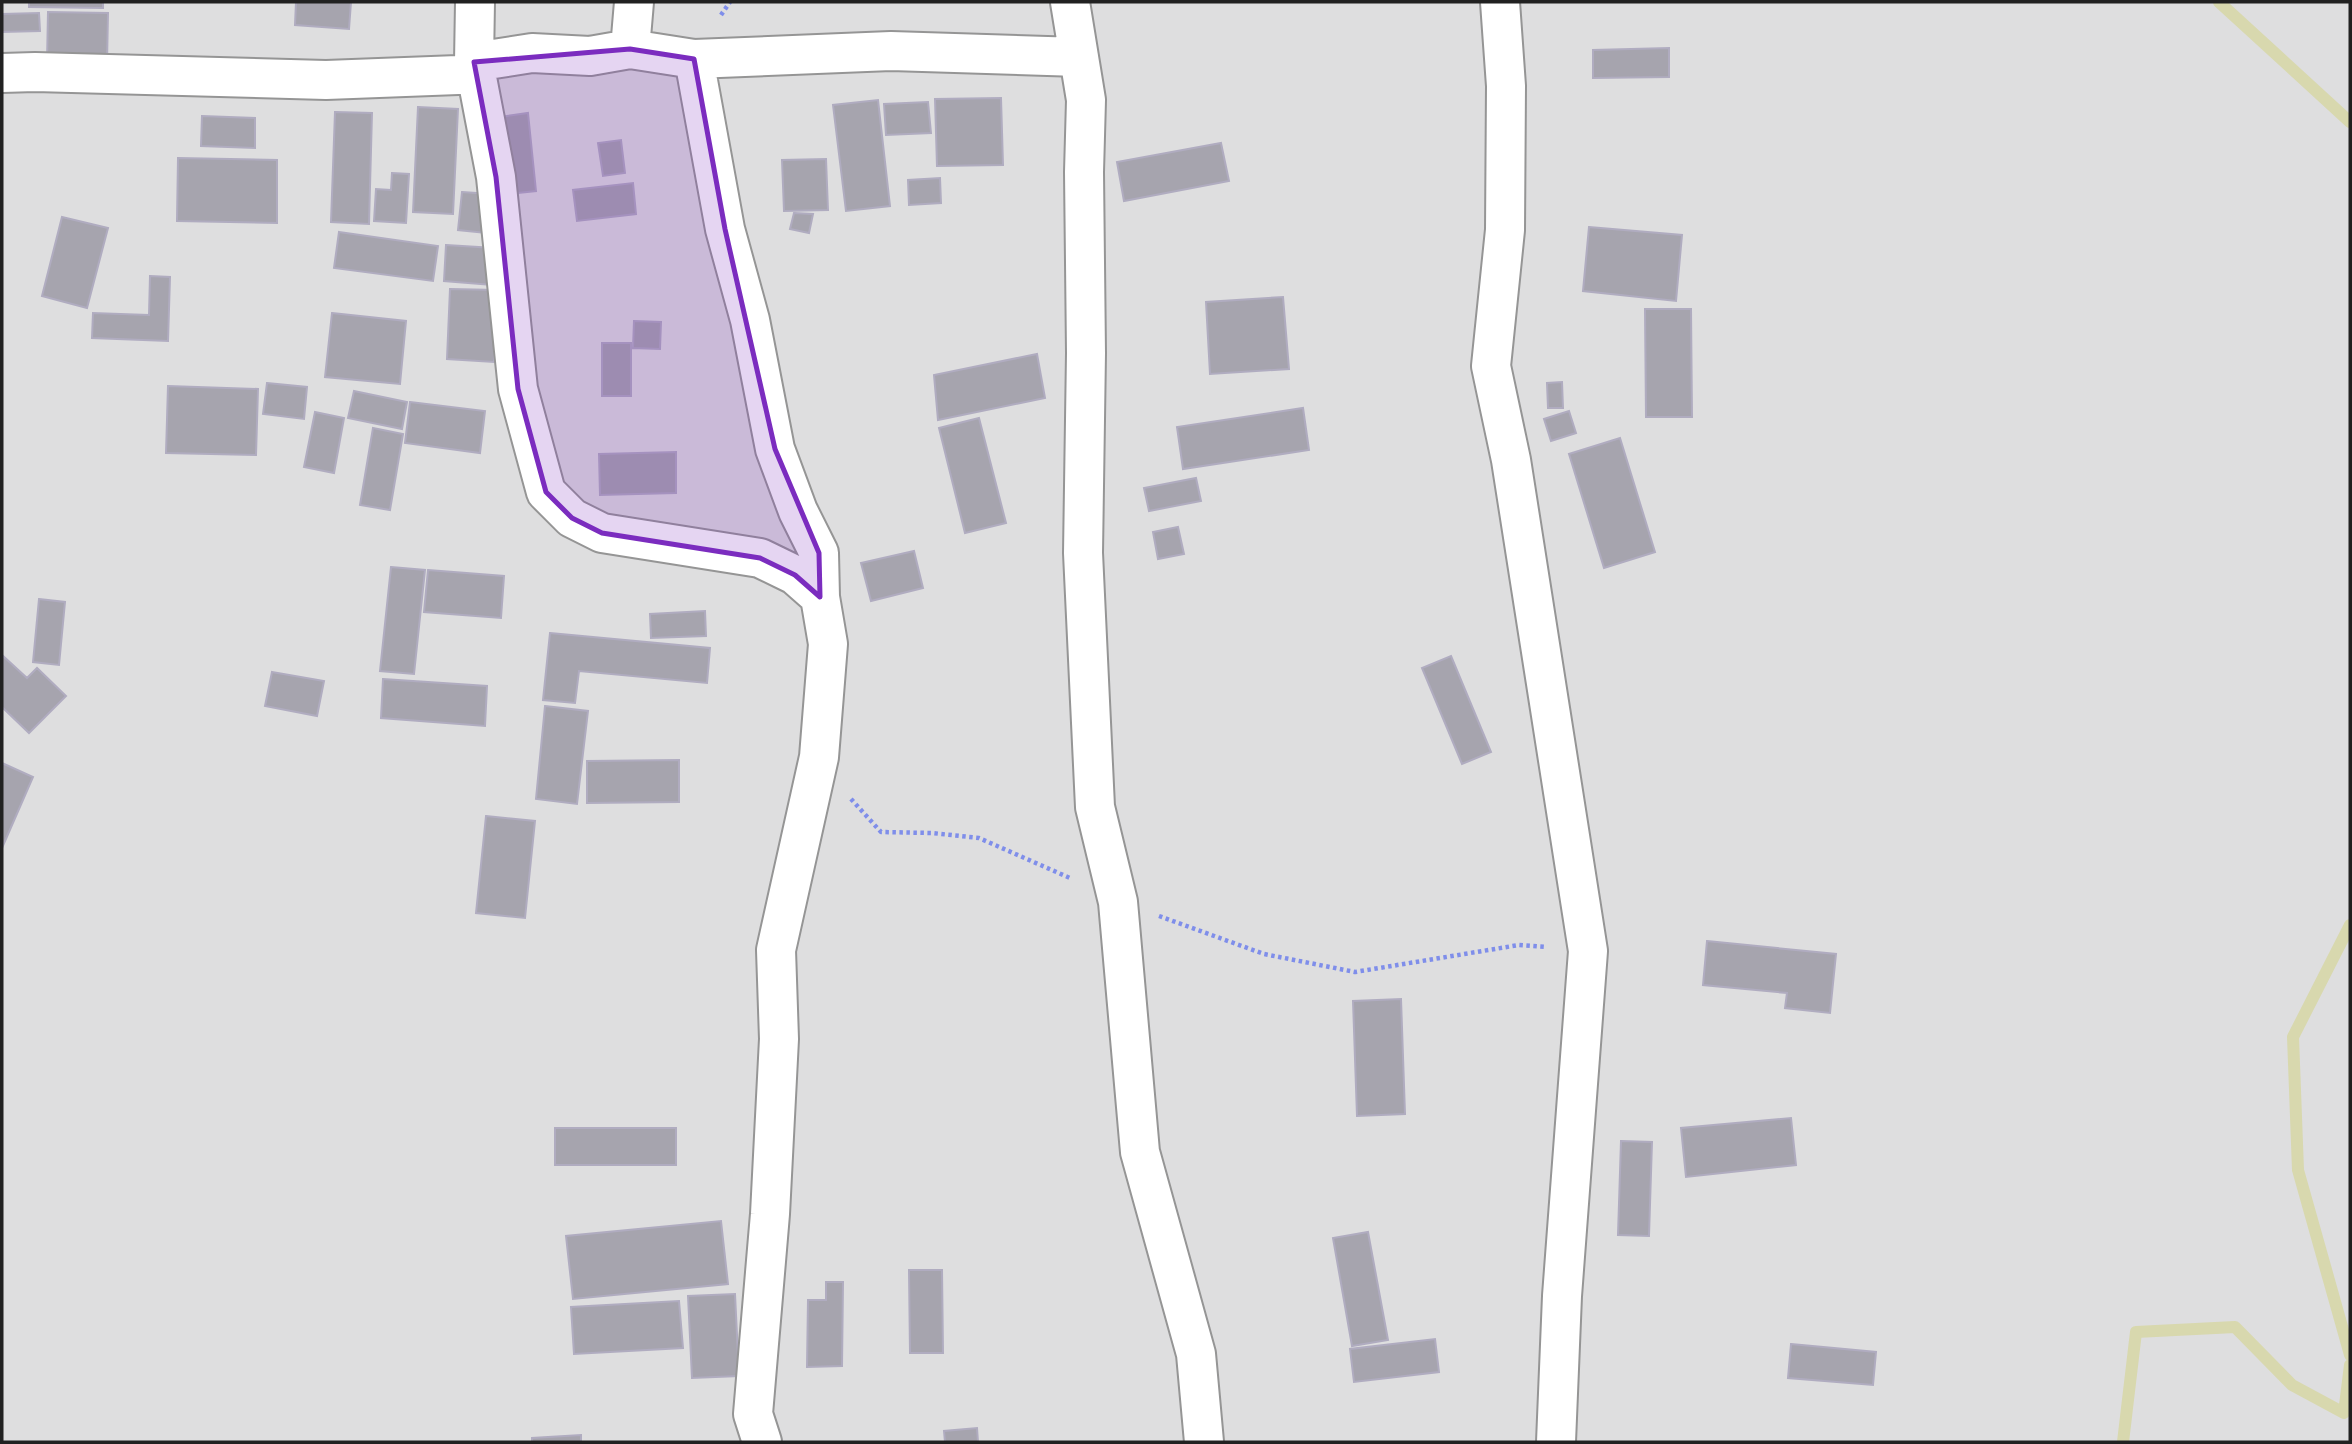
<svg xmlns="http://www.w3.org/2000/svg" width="2352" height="1444" font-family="'Noto Sans',sans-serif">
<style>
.residential{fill:#dededf}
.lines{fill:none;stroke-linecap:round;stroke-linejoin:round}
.stream{stroke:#d8d8ae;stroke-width:12}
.building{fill:#a6a4ae;stroke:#b0acc0;stroke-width:2}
.minor-casing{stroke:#959595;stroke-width:42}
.path{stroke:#7f8eea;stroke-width:4.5;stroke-dasharray:3.5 3.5;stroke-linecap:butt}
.minor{stroke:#fff;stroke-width:38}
.marked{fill:#7b2cbf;fill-opacity:0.2;stroke:#7b2cbf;stroke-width:5;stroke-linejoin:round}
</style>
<rect width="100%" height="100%" fill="#ece8f0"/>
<path class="residential" d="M2,2H2350V1442H2Z"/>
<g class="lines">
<path class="stream" d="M2219,2L2350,122
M2350,925L2293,1037L2298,1170L2350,1355
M2123,1442L2136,1332L2235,1327L2292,1385L2344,1413L2350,1365"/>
</g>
<path class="building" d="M29,2H103V8L29,7Z
M296,2H351L349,29L295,25Z
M48,12L108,13L107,63L47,62Z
M39,13L40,31L2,32V14Z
M1669,48V77L1593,78V50Z
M1001,98L1003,165L937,166L935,99Z
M878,100L890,206L846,211L833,105Z
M928,102L931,133L886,135L884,104Z
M418,107L458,109L453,214L413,212Z
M335,112L372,113L369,224L331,222Z
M528,113L536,191L509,194L500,117Z
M202,116L255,118V148L201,146Z
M621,140L625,173L603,176L598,143Z
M1221,143L1229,181L1124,201L1117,162Z
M178,158L277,160V223L177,221Z
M826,159L828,210L784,211L782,160Z
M392,173L409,174L406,223L374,221L376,189L391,190Z
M940,178L941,203L909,205L908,180Z
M633,183L636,214L577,221L573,190Z
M462,192L490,194L486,233L458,230Z
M794,213L813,214L809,233L790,229Z
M62,217L108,228L87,308L42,296Z
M1589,227L1682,235L1676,301L1583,291Z
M339,232L438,246L433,281L334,268Z
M446,245L494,248L492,285L444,281Z
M150,276L170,277L168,341L92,338L93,313L149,315Z
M450,289L497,290L494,362L447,359Z
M1283,297L1289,369L1210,374L1206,302Z
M1645,309H1691L1692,417H1646Z
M332,313L406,321L400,384L325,377Z
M634,321L661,322L660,349L633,348Z
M602,343H631V396H602Z
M1037,354L1045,398L938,420L934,375Z
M1562,382L1563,408H1548L1547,383Z
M267,383L307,387L304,419L263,414Z
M168,386L258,389L256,455L166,453Z
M354,391L407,402L402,429L348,418Z
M410,402L485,411L480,453L405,443Z
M1303,408L1309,450L1183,469L1177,427Z
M1569,411L1576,433L1551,441L1544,419Z
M315,412L344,418L334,473L304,467Z
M979,418L1006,523L965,533L939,428Z
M373,428L403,434L390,510L360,505Z
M1620,438L1655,552L1604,568L1569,454Z
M676,452V493L600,495L599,454Z
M1196,478L1201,501L1149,511L1144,488Z
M1178,527L1184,554L1158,559L1153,532Z
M914,551L923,588L871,601L861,563Z
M391,567L425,570L414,674L380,671Z
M428,570L504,576L501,618L424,612Z
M39,599L65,602L59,665L33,662Z
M705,611L706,636L651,638L650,614Z
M550,633L710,648L707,683L579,671L575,703L543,700Z
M2,655L27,678L37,668L66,696L29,733L2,707Z
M1451,656L1491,752L1462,764L1422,668Z
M272,672L324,681L317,716L265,706Z
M383,679L487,686L485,726L381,718Z
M545,706L588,711L577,804L536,799Z
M679,760V802L587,803V761Z
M2,763L33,777L2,848Z
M486,816L535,821L525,918L476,913Z
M1707,941L1836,954L1830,1013L1785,1008L1787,993L1703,985Z
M1401,999L1405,1114L1357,1116L1353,1001Z
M1791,1118L1796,1165L1686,1177L1681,1128Z
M555,1128H676V1165H555Z
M1621,1141L1652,1142L1649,1236L1618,1235Z
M721,1221L728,1284L573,1299L566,1236Z
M1368,1232L1388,1340L1352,1346L1333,1238Z
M909,1270H942L943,1353H910Z
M826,1282H843L842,1366L807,1367L808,1300H826Z
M735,1294L739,1376L692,1378L688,1296Z
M679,1301L683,1348L574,1354L571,1307Z
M1435,1339L1439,1372L1354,1382L1350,1349Z
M1791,1344L1876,1352L1873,1385L1788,1378Z
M977,1428L978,1442H945L944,1431Z
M581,1435V1442H532V1438Z"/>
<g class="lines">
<g class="minor-casing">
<path id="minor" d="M475,2L474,62L496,177L518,389L546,492L572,518L602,533L760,558L795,575L820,597L828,644L819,757L776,950L779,1039L770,1214L753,1414L762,1442
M1070,2L1086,100L1084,172L1086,353L1083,553L1095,807L1118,902L1140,1152L1196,1354L1204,1442
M1500,2L1506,86L1505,230L1491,366L1511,460L1588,951L1562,1296L1556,1442
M630,49L634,2
M694,59L725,229L750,320L775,449L798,511L819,553L820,597
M474,62L532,53L590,56L630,49L694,59L891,51L1079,57
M2,73L35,72L326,80L458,75L477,72"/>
</g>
<path class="path" d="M721,15L730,2
M851,799L881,832L932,833L979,838L1070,878
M1159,916L1264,954L1355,972L1519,945L1546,947"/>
<use href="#minor" class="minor"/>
</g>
<path class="marked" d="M630,49L694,59L725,229L775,449L819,553L820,597L795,575L760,558L602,533L572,518L546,492L518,389L496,177L474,62Z"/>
<rect width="2352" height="1444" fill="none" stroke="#212121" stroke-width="7"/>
</svg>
